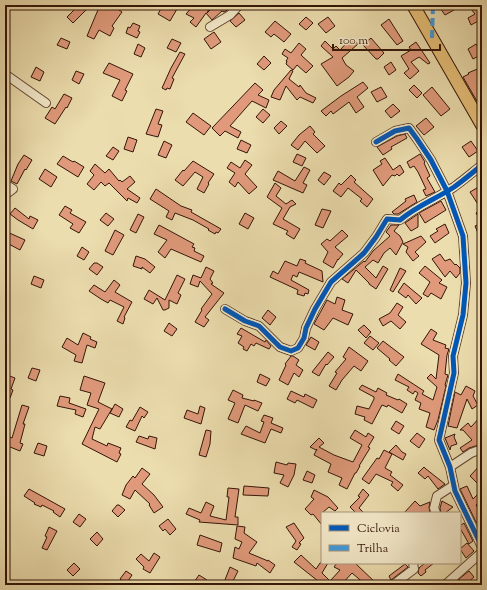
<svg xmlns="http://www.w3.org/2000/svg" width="487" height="590" font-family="'Sorts Mill Goudy',serif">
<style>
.building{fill:#e09a7b;stroke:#341507}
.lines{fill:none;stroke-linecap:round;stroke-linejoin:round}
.minor-casing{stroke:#624731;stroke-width:10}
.highway-casing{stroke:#341507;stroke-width:14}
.minor{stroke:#f3e9ca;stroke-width:8}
.highway{stroke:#e6be77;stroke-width:12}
.quiet{stroke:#3e9add;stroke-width:4;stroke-dasharray:8 4;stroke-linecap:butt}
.cycleway-casing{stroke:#f3e9ca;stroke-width:8}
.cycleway{stroke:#0057b8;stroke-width:5}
</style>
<rect width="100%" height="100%" fill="#ecddae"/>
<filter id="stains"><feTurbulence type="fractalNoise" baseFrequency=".005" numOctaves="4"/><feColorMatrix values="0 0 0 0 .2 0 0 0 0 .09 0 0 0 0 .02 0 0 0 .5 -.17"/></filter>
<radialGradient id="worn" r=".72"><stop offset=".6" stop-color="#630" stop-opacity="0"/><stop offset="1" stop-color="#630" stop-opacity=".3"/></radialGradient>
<path class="building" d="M79,5H91L73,23L67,17Z
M100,5H112L122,12L112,26L114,28L110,36L99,30L94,39L87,36Z
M163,5H170L177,9L170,21L158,14Z
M194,5H204L209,9L207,13L213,7L215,9L219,6L218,5H229L230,7L226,11L224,12L222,11L212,20L206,13L196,27L190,22L194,18L186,14Z
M445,5H451L454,10L445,15L440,8Z
M477,5L482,12V19L471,25L468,18L475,14L471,9Z
M239,13L245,20L236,27L230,21Z
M306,17L313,23L306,30L299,24Z
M328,17L335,26L326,33L318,24Z
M389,19L403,41L397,45L381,25Z
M275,21L291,34L284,42L274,34L271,37L265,32Z
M133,23L140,26L138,31L140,32L137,38L126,33L128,27L130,28Z
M214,32L221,42L211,49L204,39Z
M61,38L70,42L67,49L57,45Z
M351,38L358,44L342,58L346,65L354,71L349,77L337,86L321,64L333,57L321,46L325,41L333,49L336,46L340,50Z
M371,38L384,53L378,59H376L363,45Z
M172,39L181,43L176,52L167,48Z
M416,42L430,63L428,64L419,57L411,62L419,71L410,79L404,73L409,69L401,56L411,50L409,47Z
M299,43L306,49L301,55L313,66L306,73L297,65L293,70L286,64L287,61H286L288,58L282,54L285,49L291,53Z
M138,44L145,48L141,57L134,54Z
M476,44L482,54L473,59L468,49Z
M180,52L185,54L172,78L174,79L170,89L167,88L166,90L162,88L171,68Z
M264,56L271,63L264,70L257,64Z
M391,62L396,70L389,75L384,67Z
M109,63L133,74L125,90L127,91L122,101L112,96L120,80L103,73Z
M36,67L44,72L40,81L31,77Z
M482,67V110L463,77L469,74L468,73Z
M291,70L293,71L289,79L299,87L300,85L306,93L316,98L313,103L300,97L297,100L286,86L280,100L271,97L274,90Z
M76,71L84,74L79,84L72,80Z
M363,82L368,88L357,97L364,107L356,113L349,102L333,114L331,111L326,116L321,111L341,96Z
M255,83L263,90L258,95L269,100L266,108L252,101L230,126L241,132L238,138L225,131L220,136L212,128Z
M414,85L422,93L417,98L409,90Z
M381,87L387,97L377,102L371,92Z
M432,87L450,109L441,116L423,95Z
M64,94L72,98L67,108L66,107L55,124L45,118L52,107L55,109Z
M393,104L400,111L391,118L385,111Z
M156,109L163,111L158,124L162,125L158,137L146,134Z
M263,109L270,115L263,123L256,117Z
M193,113L211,126L204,135L186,122Z
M426,118L434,127L424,135L416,126Z
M281,121L287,126L279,134L274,128Z
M310,126L315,132L313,134L325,146L317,153L305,141L298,150L291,145L299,135Z
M405,134L407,138L391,147L392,149L383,155L377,147L397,136Z
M128,137L137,140L133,152L124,149Z
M241,140L251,145L247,153L237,149Z
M164,141L172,145L166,158L158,155Z
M471,141L478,151L469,157L462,147Z
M113,147L119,151L113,160L106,156Z
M297,154L306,158L302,166L293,162Z
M420,154L425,162L424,163L430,176L427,178L435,192L426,196L423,190L426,189L418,172L414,166L410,168L407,162Z
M24,155L32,160L26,170L25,169L17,184L11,181L18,164Z
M63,156L73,162L74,161L84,167L78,177L57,164Z
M385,158L393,170L400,165L404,172L399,176L397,174L395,176L392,175L383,186L373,170L382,164L380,161Z
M245,160L252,165L245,174L257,187L249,194L238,182L235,187L229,182L235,173L227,168L231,162L240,168Z
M193,161L214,174L208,183L209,184L204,193L197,189L203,177L195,172L183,186L175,180L183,170L184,171Z
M95,164L105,173L109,169L119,181L120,180L122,182L130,176L135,182L127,189L140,198L137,203L128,198L127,201L109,183L105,186L101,182L94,190L87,184L94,175L90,171Z
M304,167L310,170L303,183L307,185L303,193L273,180L278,171L295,181Z
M45,169L57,177L51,187L39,179Z
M324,172L331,176L324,185L318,180Z
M351,175L356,180L354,182L373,199L367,207L360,201L362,199L348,188L341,197L333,191L339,183L341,185Z
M275,183L281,188L276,196L286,204L292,200L296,204L290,207L283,219L300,229L294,239L286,234L288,231L273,224L282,208L267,197Z
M482,185V231L478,233L475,226L482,223L476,213L481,209L470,192Z
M156,189L181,206L192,210L191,212L221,229L218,233L216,232L215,234L208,230L209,229L193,220L175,213L172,220L166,217L169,211L150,199Z
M414,195L417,202L398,214H394L392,212L406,201L405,199Z
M441,201L446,210L425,223L419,213Z
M65,206L72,210L70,213L86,222L79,233L70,228L73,224L59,215Z
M15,208L29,219L30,216L38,220L33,229L18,220L10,214Z
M322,209L331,211L323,228L315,225Z
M106,213L114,219L108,226L100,220Z
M245,213L254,218L248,229L239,224Z
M138,214L144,217L136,233L130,230Z
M418,214V227L411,231L405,223Z
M445,224L449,233L435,243L430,236L438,231L436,229Z
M159,225L194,244L192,247L195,248L194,251L204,256L201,262L171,249L165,258L158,252L167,240L154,234Z
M391,225H399L394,231L400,236L403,242L396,255L390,248L384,253L378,263L373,260L365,267L376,278L383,266L388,269L376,289L369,284V283L356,270L348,283L342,279L364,261L365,262L373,251L390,236L386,232Z
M115,230L124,235L113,255L105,251Z
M342,230L348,236L335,247L343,254L338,260V259L333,268L323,262L328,252L321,244L327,239L330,241Z
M5,231L25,240L20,250L5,242Z
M421,236L426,242L415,252L419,256L413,261L406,252L408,247L403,244Z
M82,247L89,252L84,260L77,256Z
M440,254L445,261L450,259L455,265L456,264L460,268V273L456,278L450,271L445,277L432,259Z
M136,256L145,259L155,267L150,273L142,267V269L133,266Z
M300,259L306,261L305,263L322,271L323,282L299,272L297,277L293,275L291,280L309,290L308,294L305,293L304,296L297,294L298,290L270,277L273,271L278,274L285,261L297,266Z
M94,263H97L103,267L97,275L89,269Z
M425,266L442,280L439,283L447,287L441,299L431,293L428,297L423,294L430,282L419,273Z
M206,267L214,271L210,279L213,283L211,284L224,293L205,317L209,320L204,327L195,322L202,310L201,309L212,294L200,281L198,287L190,284L193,275L201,278Z
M400,268L406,271L393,292L390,290Z
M177,275L185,279L178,293L181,295L177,304L169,300V308L165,310H163L157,298L153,304L144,299L149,290L165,300Z
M34,276L44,280L41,288L31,284Z
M114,280L120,285L115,292L132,302L124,317L125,318L123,324L117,321L124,307L110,300L108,303L101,299L89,291L94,285L105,292Z
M404,283L422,298L416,304L408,295L406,298L398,292Z
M337,297L345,300L342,310L353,314L348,325L333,318L324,330L314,324L327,300L335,304Z
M397,303L403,307L398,315L406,322L400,329L391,321L383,326L379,319L390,313Z
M268,310L276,317L270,325L262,318Z
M169,323L177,329L172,336L164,331Z
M364,325L371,332L366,338L358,330Z
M241,328L265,342L266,340L271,346L269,349L256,343L254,346L251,344L247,351L243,349L244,347L238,343L242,336L237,334Z
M431,329L437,333L433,340L446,345L445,348L449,349L447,355L445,374L448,375L445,385L446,386L438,420L434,430L426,427L430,413L419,409L421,403L415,400L418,393L415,391L413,394L407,390L409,387L395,380L398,374L424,391L422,394L433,400L437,387L427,378L431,374L436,379L439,355L421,344Z
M83,333L91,337L90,339L97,342L95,348L87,345L82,363L74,361L76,355L62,347L67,338L78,345Z
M370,336L379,343L373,350L364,343Z
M311,337L319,342L315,350L306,345Z
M383,341L404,357L396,366L389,360L390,359L377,348Z
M349,347L368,361L361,371L354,366L342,380L336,390L329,386L337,373L335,372L346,359L343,357Z
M328,352L334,357L327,365L326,364L319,376L312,372Z
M291,356H293L299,360L296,365L303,370L299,377L294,373L288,385L279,380L286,365L285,364Z
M32,368L40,370L36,381L28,378Z
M260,374L270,379L266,386L257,382Z
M7,375L15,378L11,389L13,390L10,398H7L5,402V381Z
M84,376L105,383L98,402L112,409L100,429L95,427L92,439L107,446L108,443L121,448L119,453L121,454L117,462L82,444L99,409L87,405L91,393L80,390Z
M362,385L376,392L378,388L387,393L386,395L398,400L399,399L407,404L402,413L388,405L387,407L382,405L372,424L364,420L365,417L355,414L357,406L369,409L374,399V397L359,389Z
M466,386L475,391L473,396L478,405L472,409L467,399L457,428L448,426L455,392L461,395Z
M233,390L243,395L242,398L254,401V400L262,403L258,411L245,405L238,423L228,419L235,403L228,400Z
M291,391L304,397L305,394L317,400L313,408L297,400L295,403L287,399Z
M60,396L70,398L69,403L86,409L83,417L75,414L76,410L57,406Z
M115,404L123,409L119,417L110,413Z
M22,405L29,407L23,424H25L20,443L23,444L20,451L5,445V435L12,438Z
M200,406L205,408L201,424L184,418L187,410L198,414Z
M140,407L148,412L144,418L142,416L135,431L126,427L130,420L132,421Z
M264,415L273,418L271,423L283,428L281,433L271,429L265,443L241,434L246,426L260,433L264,422L261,421Z
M482,415V428L478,433L482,439V444L469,448L463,452L460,448L472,440L463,430H460L468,423L471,427Z
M396,421L404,426L399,434L391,429Z
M206,430L211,431L210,444L206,457L199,455Z
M355,430L366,437L368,433L374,437L368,447L370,448L359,466H360L356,473H355L347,489L339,485L342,478L328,472L331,464L314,455L317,449L316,450L310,447L319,438L324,443L319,447L334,455L353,462L362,445L350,438Z
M417,433L425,439L419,448L410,441Z
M455,434L454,437L457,444L451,446L450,450L445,438Z
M139,436L148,439L149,436L157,438L155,449L136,442Z
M38,443L47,446L44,456L34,453Z
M396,445L402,452L406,454L403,460L389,452Z
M384,450L392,454L385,468L392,472L390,475L403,485L398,491L391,485L393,482L376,474L369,484L362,479L377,458L379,459Z
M276,462L287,465L288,463L296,464L294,475L288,487L280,483L284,475L274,473Z
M482,463V488L470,476Z
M424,467L426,469L445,484L438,489L428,476L425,479L418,473Z
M142,468L150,474L142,484L154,495L163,507L154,513L149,505L150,504L135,490L130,499L122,495L126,485L133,476L135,478Z
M307,471L315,475L312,483L303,480Z
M244,486L269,488L268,496L243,495Z
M467,486L473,499L478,494L482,499L476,505L482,515V527L476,522L460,489Z
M228,488L239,489L235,517H238V525L199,522L200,520L186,514L189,508L201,513L206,502L214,506L210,516L226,520L229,497H227Z
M29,489L65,509L60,517L53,512L54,511L42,505L41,507L34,504L35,503L24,496Z
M363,489L369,495L359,508L364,513H356L350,507L360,497L358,496Z
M314,490L328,497L338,508L335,511L329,507L322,513V525L313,514L311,515L305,509L314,499L311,497Z
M415,501L420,506L430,502L429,507L430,513H404Z
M442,501L453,507L445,513H441L440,508Z
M117,505H119L125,510L118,517L112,511Z
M79,514L86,519L80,527L73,522Z
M168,519L176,529L170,535L165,529L163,531L159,526Z
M294,523L304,538L299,543L301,544L297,550L292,547L296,541L286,527Z
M464,523L473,541L469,544L460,528V526Z
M237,526L245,527L244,533L257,542L249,553L268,561V560L275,565L270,573L257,563L256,566L233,558L235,547L239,549L242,542L235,539Z
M49,527L57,531L47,550L42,548L47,537L45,536Z
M97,532L103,539L97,546L90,539Z
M200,535L222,543L220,552L197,545Z
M467,543L474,551L466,558L460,549Z
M154,553L160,557L150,573L143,569L144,567L136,559L141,554L149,561Z
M301,555L316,569L320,563H328L322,573L330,581L327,585H314L318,581L294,562Z
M74,563L80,569L73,576L67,570Z
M337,563H355L378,585H366L352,573L341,585H337L331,580L340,570L334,567Z
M425,563H434L425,570L426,572L421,576L418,573L419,568Z
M405,564L408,567L391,580L389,576Z
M230,567L238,571L231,585H223Z
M126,571L132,575L126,584L120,579Z
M469,571L474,577L465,585L459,579Z
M199,575L207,580L204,585H192Z"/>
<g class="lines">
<g class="minor-casing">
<path id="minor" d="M210,27L230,15L239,5
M5,74L46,103
M376,142L395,131L409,128L417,139L431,160L447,191L463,236L466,283L463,315L453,356L454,373L439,440L450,467L455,491L482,547
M5,184L13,189L5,195
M225,309L245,321L259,326L280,347L291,351L298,348L304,338L306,328L315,309L331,282L364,253L376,237L387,219L400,220C418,205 436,199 454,187C464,180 473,172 482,165
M450,467L471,453L482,449
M436,513L434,508L437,496L454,485
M393,585L414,569L413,563
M445,585L482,552"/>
</g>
<g class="highway-casing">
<path id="highway" d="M413,5L482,125"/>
</g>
<use href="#minor" class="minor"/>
<use href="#highway" class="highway"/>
<path class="quiet" d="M432,38L433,5"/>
<g class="cycleway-casing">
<path id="cycleway" d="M376,142L395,131L409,128L417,139L431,160L447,191L463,236L466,283L463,315L453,356L454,373L439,440L450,467L455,491L482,547
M225,309L245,321L259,326L280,347L291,351L298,348L304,338L306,328L315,309L331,282L364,253L376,237L387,219L400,220C418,205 436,199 454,187C464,180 473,172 482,165"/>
</g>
<use href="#cycleway" class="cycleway"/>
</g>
<rect width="487" height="590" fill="none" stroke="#ecddae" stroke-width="20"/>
<rect x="6" y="6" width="475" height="578" fill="none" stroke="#341507" stroke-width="2"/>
<rect x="10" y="10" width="467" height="570" fill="none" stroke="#341507"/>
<rect x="321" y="512" width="140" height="52" fill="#f3e9ca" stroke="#a7947c"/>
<rect x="329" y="525" width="20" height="6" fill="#0057b8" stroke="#a7947c"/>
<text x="357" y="532" font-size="12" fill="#341507">Ciclovia</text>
<rect x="329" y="545" width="20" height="6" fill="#3e9add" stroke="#a7947c"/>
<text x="357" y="552" font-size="12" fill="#341507">Trilha</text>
<path d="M333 44v6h107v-6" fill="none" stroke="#341507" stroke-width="2"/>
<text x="339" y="44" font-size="12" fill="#341507" stroke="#f3e9ca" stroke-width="3" paint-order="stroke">100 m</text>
<rect width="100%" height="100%" filter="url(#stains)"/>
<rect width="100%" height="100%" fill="url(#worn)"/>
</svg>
